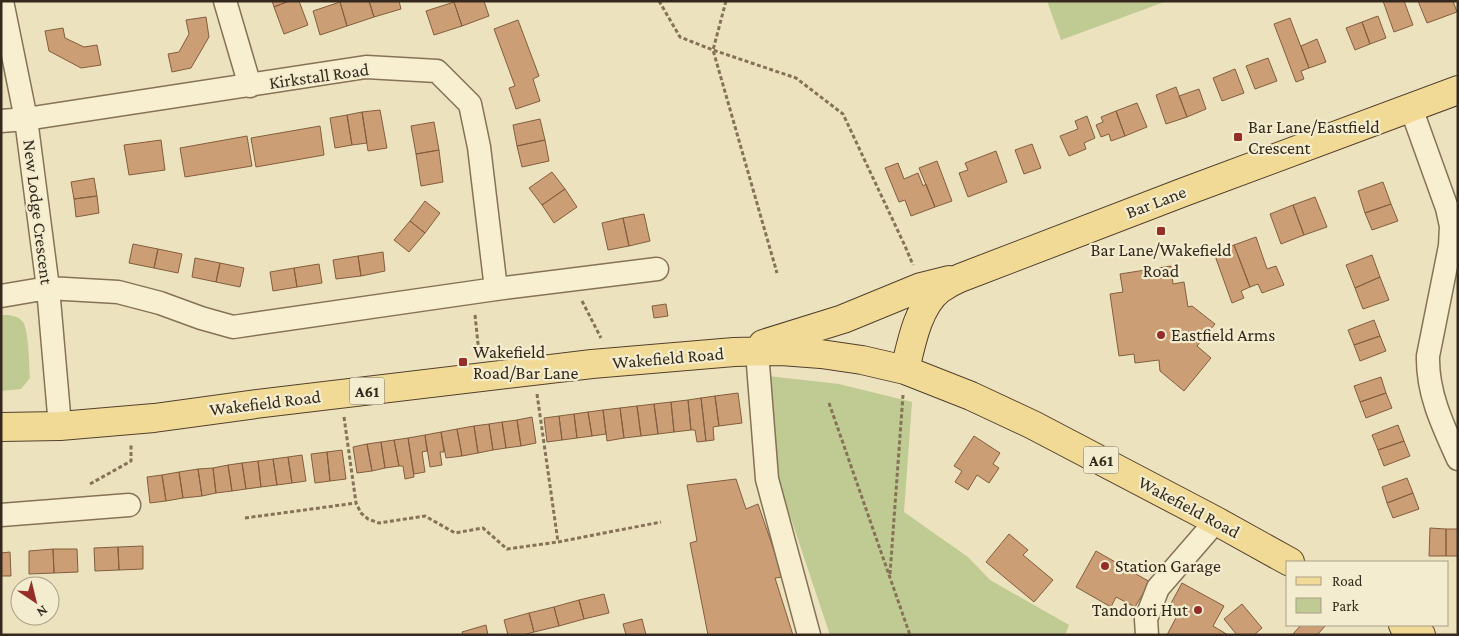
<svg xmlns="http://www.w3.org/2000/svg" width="1459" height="636" font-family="'Crimson Pro',serif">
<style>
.green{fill:#c0ca93}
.building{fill:#cb9e75;stroke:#835e3e}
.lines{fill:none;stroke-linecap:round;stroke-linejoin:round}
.minor-casing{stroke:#857257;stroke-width:25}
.major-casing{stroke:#52402c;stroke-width:30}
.path{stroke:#857257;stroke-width:3;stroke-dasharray:4 2.5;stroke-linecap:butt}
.minor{stroke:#f8efd1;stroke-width:22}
.major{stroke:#f1da96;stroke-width:28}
.poi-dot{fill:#932e28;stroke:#f4ecce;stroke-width:2}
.labels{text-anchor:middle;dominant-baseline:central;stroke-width:4.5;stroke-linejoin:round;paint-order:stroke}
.shield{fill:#f4ecce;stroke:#6e6451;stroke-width:1}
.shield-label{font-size:16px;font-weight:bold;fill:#34291c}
.street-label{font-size:18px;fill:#34291c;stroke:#f4ecce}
.poi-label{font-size:18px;fill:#34291c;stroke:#f4ecce;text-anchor:start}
</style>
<rect width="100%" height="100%" fill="#ede2be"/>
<path class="green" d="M1047,1H1167L1061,40Z
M1,315C9,315 18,315 23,322C29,331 29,366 30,378L21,389L1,391Z
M768,376L839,384L912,402L904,512L968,557L990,580L1069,625L1065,635H830L774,468Z"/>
<path class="building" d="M272,1H289L274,7Z
M289,1H299L308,25L284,34L274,7Z
M343,1H369L374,17L347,26L340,2Z
M369,1H399L401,9L374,17Z
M455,1H484L489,16L462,26L454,2Z
M1383,1H1404L1413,25L1394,32Z
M1418,1H1453L1457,12L1427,23Z
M340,2L347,26L320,35L313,11Z
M454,2L462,26L434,35L426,11Z
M1378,16L1386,38L1370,44L1362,22Z
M206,17L209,37L191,68L172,72L168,54L179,52L189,34L186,20Z
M1290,18L1309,68L1301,71L1304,79L1296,82L1274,24Z
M518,20L539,76L533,79L540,101L516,109L509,88L515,86L494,29Z
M1362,22L1370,44L1355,50L1346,28Z
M63,28L65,38L84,47L97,45L101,65L81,68L49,51L45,31Z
M1317,39L1326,62L1309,68L1301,46Z
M1268,58L1277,81L1255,89L1246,66Z
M1235,69L1244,93L1222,101L1213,78Z
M1176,87L1187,117L1166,124L1156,95Z
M1199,89L1206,109L1187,117L1179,96Z
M1137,103L1147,127L1125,136L1116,111Z
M380,110L387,148L368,151L362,112Z
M1116,111L1125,136L1111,141L1109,134L1101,137L1096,125L1103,122L1101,117Z
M362,112L367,143L352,145L347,115Z
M347,115L352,145L335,148L330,118Z
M1087,116L1095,138L1084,143L1086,149L1069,156L1060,136L1078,129L1075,121Z
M540,119L545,140L517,146L513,125Z
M434,122L439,150L416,154L411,126Z
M320,126L324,155L256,167L251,138Z
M247,136L252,166L185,177L180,148Z
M161,140L165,170L129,175L124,145Z
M545,140L549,161L522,167L517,146Z
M1032,144L1041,168L1024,174L1015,150Z
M439,150L443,182L421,186L416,154Z
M996,151L1007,182L968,197L959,173L968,170L965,163Z
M937,161L952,201L935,207L919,168Z
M898,163L904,179L918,173L923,186L926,184L935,207L911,216L905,200L899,202L885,168Z
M552,172L565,189L542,205L529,188Z
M94,178L97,196L74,199L71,182Z
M1383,182L1391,204L1365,213L1358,191Z
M565,189L577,207L554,223L542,205Z
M97,196L99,213L76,217L74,199Z
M1315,197L1327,227L1304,235L1293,205Z
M425,201L440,213L425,233L410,221Z
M1391,204L1398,221L1372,230L1365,213Z
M1293,205L1304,235L1281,244L1270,214Z
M644,214L650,241L629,246L623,218Z
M623,218L629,246L608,250L602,223Z
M410,221L425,233L409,252L394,240Z
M1256,237L1267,269L1276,266L1284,285L1262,293L1258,284L1250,287L1234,245Z
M133,244L158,249L154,268L129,263Z
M1234,245L1250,287L1241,291L1244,298L1232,303L1214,253Z
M158,249L182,254L178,273L154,268Z
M383,252L385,271L361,276L358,256Z
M1372,255L1380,277L1355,288L1346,265Z
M358,256L361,276L336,279L333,260Z
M195,258L220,263L216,282L192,277Z
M220,263L244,268L240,287L216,282Z
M319,264L322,283L297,287L294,268Z
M1171,266L1173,284L1184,282L1188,307L1192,306L1215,324L1197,346L1211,358L1184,391L1160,371L1159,360L1135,363L1134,354L1119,356L1110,294L1123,292L1120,274Z
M294,268L297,287L273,291L270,272Z
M1380,277L1389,300L1363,309L1355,288Z
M666,304L668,316L654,318L652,306Z
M1374,320L1380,336L1354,345L1348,330Z
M1380,336L1386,351L1360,361L1354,345Z
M1381,377L1386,393L1360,402L1354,386Z
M738,393L742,423L719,426L715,396Z
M1386,393L1392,408L1366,418L1360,402Z
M715,396L719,426L713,427L714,440L706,441L701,398Z
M701,398L706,441L697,442L695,430H691L688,400Z
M688,400L691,430L674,432L671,402Z
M671,402L674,432L658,434L654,404Z
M654,404L658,434L641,436L637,406Z
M637,406L641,436L624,438L620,408Z
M620,408L624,438L607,441L603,410Z
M603,410L606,434L592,436L588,412Z
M588,412L592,436L577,438L574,414Z
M574,414L577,438L562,440L559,416Z
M559,416L562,440L547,442L544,418Z
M532,417L536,443L521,446L517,420Z
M517,420L521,446L506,448L502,422Z
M502,422L506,448L493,450L489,424Z
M489,424L493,450L478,453L474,426Z
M1398,425L1404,441L1378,450L1372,435Z
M474,426L478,453L462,456L457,429Z
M457,429L462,456L446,458L441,432Z
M441,432L444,452H440L442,465L430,467L425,435Z
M425,435L427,451L422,452L425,472L414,474L408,438Z
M974,436L1000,453L993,464L999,468L989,483L977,475L968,490L955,482L962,471L954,466Z
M408,438L414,477L405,479L403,466H399L394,440Z
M394,440L399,466L385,468L381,442Z
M1404,441L1410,456L1384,466L1378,450Z
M381,442L385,468L372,471L367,444Z
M367,444L372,471L357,473L353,447Z
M342,450L346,479L330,481L327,452Z
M327,452L330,481L315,483L311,454Z
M302,455L306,481L292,483L288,457Z
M288,457L292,483L277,485L273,459Z
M273,459L277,485L261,487L258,461Z
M258,461L261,487L246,489L242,463Z
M242,463L246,489L232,491L228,465Z
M228,465L232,491L216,493L213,468Z
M213,468L216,493L202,496L198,469Z
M198,469L202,496L183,498L179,472Z
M179,472L183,498L166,501L162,475Z
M162,475L166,501L150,503L147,477Z
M1407,478L1413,493L1387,503L1382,487Z
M736,479L746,509L758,504L783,577L775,578L793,635H708L690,543L697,541L687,485Z
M1413,493L1419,509L1393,518L1387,503Z
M1430,528L1446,529V556H1429Z
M1446,529H1458V556H1446Z
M1009,534L1028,550L1023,555L1053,580L1034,602L986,562Z
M143,546V569L119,570L118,547Z
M118,547L119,570L95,571L94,548Z
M53,549L54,573L29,574V551Z
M53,549H77L78,572L54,573Z
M1096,551L1150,582L1135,607L1116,597L1111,607L1076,587Z
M10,552L11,576H1V553Z
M1182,583L1224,606L1213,626L1228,635H1167L1179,612L1169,607Z
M604,594L609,613L584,619L579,600Z
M579,600L584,619L559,626L554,607Z
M1242,604L1262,628L1254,635H1237L1224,619Z
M554,607L559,626L534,632L529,613Z
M529,613L534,632L523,635H508L504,620Z
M642,619L646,635H626L623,624Z
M486,625L488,635H463L462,632Z
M1301,625H1326L1317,635H1292Z"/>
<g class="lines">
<g class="minor-casing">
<path id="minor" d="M2,1L26,119L48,288L60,426
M225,1L250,86
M1411,108L1447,208L1451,226L1450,246L1428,356C1427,393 1443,426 1458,459
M1,121L26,119L366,67L437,71L470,104L479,147L496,289
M1,296L48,288L118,292L160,303L201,318L233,327L496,289L657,269
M757,352L767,479L809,635
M1,515L129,505
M1147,635L1146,619L1158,588L1216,521"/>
</g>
<g class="major-casing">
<path id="major" d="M763,344L843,319L921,287L949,280
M905,370C911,344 918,306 940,289C946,285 953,281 960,278L1184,192L1458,90
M1,427L60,426L154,418L256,404L592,364L734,352L781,351L821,354L862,360L905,370L971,396L1033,425L1216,521L1290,562
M1403,625L1421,635"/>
</g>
<path class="path" d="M659,1L680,37L713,50L796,78L843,114L905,246L913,265
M726,1L713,50L777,273
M582,301L601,338
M475,315L479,353
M537,394L558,542L661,522
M829,403L910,635
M344,417L356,503L361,513L368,519L379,523L425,516L455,533L483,528L507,549L558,542
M90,484L131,461V444
M245,518L356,503
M890,574L903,395"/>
<use href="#minor" class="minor"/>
<use href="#major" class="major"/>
</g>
<g class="poi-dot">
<rect x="1233" y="132" width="10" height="10" rx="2.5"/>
<rect x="1156" y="226" width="10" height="10" rx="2.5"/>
<circle cx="1161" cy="335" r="5"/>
<rect x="458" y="357" width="10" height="10" rx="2.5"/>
<circle cx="1105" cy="566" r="5"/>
<circle cx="1198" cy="610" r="5"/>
</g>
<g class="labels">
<g class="shield">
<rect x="349.5" y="377.5" width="35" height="27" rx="4"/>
<rect x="1083.5" y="446.5" width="35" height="27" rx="4"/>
</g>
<g class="shield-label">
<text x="367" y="391">A61</text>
<text x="1101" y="460">A61</text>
</g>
<g class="street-label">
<text transform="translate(319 76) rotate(-8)">Kirkstall Road</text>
<text transform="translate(1156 202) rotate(-21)">Bar Lane</text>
<text transform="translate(38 212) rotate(83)">New Lodge Crescent</text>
<text transform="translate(668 358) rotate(-5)">Wakefield Road</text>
<text transform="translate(265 403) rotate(-7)">Wakefield Road</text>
<text transform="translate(1189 507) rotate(28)">Wakefield Road</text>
</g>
<g class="poi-label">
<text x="1248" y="127">Bar Lane/Eastfield<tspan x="1248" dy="21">Crescent</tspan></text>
<text x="1161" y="250" text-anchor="middle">Bar Lane/Wakefield<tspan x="1161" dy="21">Road</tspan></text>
<text x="1171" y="335">Eastfield Arms</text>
<text x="473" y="352">Wakefield<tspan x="473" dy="21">Road/Bar Lane</tspan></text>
<text x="1115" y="566">Station Garage</text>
<text x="1188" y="610" text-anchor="end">Tandoori Hut</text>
</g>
</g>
<rect width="1459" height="636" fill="none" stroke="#34291c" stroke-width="5"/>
<rect x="1286" y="561" width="162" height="65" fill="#f4ecce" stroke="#a79e87"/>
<rect x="1296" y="577" width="25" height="8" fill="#f1da96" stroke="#a79e87"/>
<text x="1332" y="586" font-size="15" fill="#34291c">Road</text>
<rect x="1296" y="598" width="25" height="15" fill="#c0ca93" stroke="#a79e87"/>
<text x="1332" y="611" font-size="15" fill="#34291c">Park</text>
<g transform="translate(35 601) rotate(145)"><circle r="24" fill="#f4ecce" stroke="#a79e87"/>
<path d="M0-4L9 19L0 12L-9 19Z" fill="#932e28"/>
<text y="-8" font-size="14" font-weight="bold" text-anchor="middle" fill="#34291c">N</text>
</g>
</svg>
